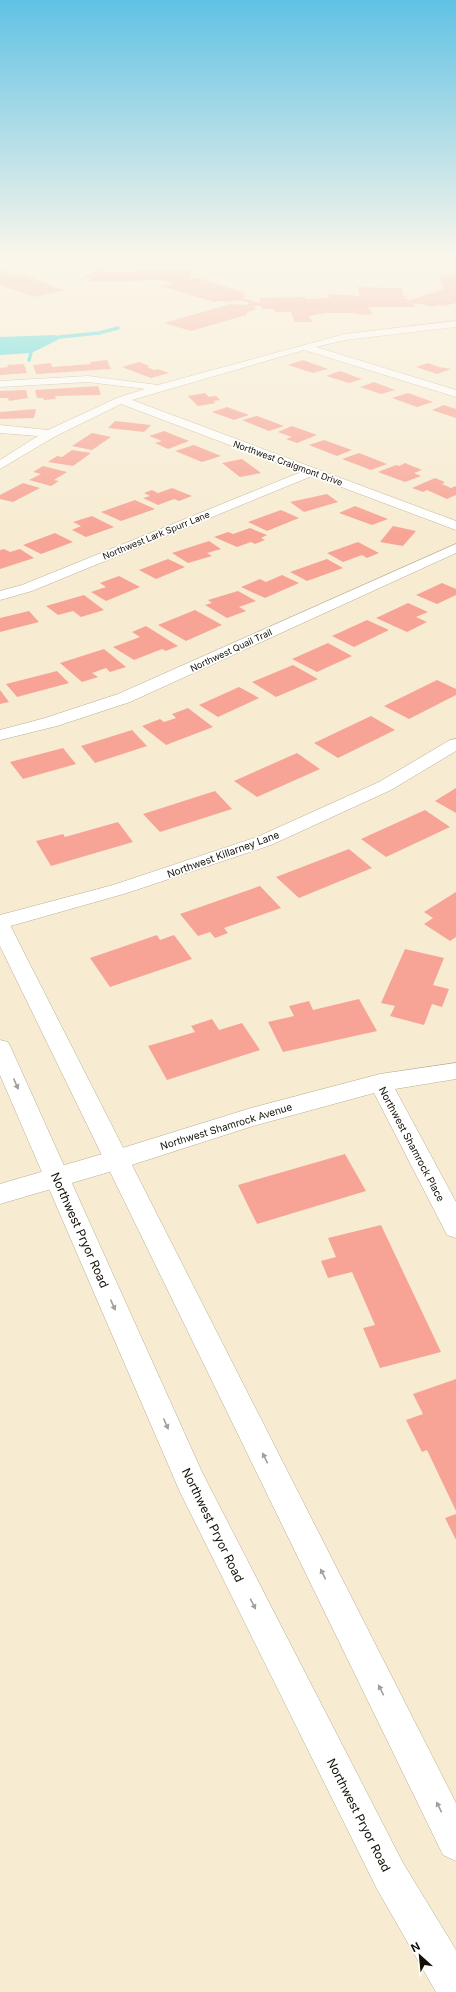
<svg xmlns="http://www.w3.org/2000/svg" width="456" height="1992" font-family="Inter,sans-serif">
<style>
.water{fill:#35d6dd}
.lines{fill:none;stroke-linecap:round;stroke-linejoin:round}
.stream{stroke:#35d6dd;stroke-width:3.5}
.building{fill:#f7a496}
.street-casing{stroke:#b9ae95;stroke-width:1}
.secondary-casing{stroke:#b9ae95;stroke-width:1}
.street{fill:#fff;fill-rule:evenodd}
.secondary{fill:#fff;fill-rule:evenodd}
.oneway{fill:#a09f9b}
.labels{text-anchor:middle;dominant-baseline:central;stroke-width:3.5;stroke-linejoin:round;paint-order:stroke}
.far-street-label{font-size:9px;fill:#120f06;stroke:#fff}
.street-label{font-size:10px;fill:#120f06;stroke:#fff}
.near-street-label{font-size:12px;fill:#120f06;stroke:#fff}
</style>
<rect width="100%" height="100%" fill="#f7ecd2"/>
<path class="water" d="M55,335L59,337L58,340L31,353L0,355V337Z"/>
<g class="lines">
<path class="stream" d="M59,337L99,333L118,328
M29,360L31,353"/>
</g>
<path class="building" d="M0,270L19,276L24,275L64,290L35,297L0,285Z
M156,270H193L188,279L199,278L245,293H243L247,295L242,296L247,297L243,298L260,303V298L305,297L306,299L329,298V294L360,296L357,287L402,288L403,296H409L404,298L410,300L443,289L439,275H456V303L444,306L439,305L432,307L423,304H414L415,307H368L373,314L362,315L354,313H325L309,316L312,322H295L291,312H275L274,309H262L261,306H257L253,307L257,309L247,312L246,315L191,331L164,323L231,304L245,305L250,303L237,300L227,302L222,301L214,302L162,286L174,284L164,280L88,282L90,279H84L86,274H91L93,271L123,272Z
M107,360L111,369L36,374L33,365L51,363L52,367L91,364L90,362Z
M303,360L328,369L313,373L288,365Z
M139,362L150,366L147,367L154,370L158,369L169,373L151,378L122,367Z
M428,363L439,367L451,369L437,374L416,367Z
M24,364L27,373L0,375V368L8,367L7,365Z
M340,371L362,379L349,383L326,376Z
M374,382L395,390L381,394L360,387Z
M98,386L101,395L55,396L56,399L44,400L43,398H37L35,390Z
M26,390L28,398L9,401L8,398H0V391Z
M205,393L209,397L216,396L220,400L213,401L216,403L198,406L188,396Z
M408,393L422,398L433,402L417,407L392,398Z
M444,405L456,409V418L432,410Z
M227,407L249,415L234,420L212,412Z
M36,409L34,418L0,419V412Z
M257,416L284,426L269,431L242,420Z
M115,421L151,425L144,432L108,428Z
M292,426L317,435L297,443L286,439L292,437L278,432Z
M164,431L189,441L168,449L155,443L162,441L149,436Z
M92,433L111,437L92,450L72,446Z
M324,440L352,450L337,456L309,445Z
M194,445L221,456L202,462L175,451Z
M72,450L91,453L73,466L48,462L57,456L62,457Z
M359,453L387,464L371,470L342,459Z
M242,459L261,473L240,477L222,463Z
M405,463L422,470L414,473L421,476L405,482L378,472L396,465L399,466Z
M43,466L67,472L54,480L59,481L51,486L29,480L41,474L33,472Z
M435,478L445,482L442,484L451,488L456,486V495L447,499L427,490L423,492L412,488Z
M23,483L40,488L13,502L0,499V495Z
M172,488L192,496L179,501L174,499L158,505L143,498L150,496L144,493L152,490L158,493Z
M327,494L338,502L304,512L290,502Z
M135,500L155,509L121,521L101,512Z
M355,506L388,519L372,525L339,513Z
M281,510L299,518L267,531L248,522Z
M92,516L114,527L86,537L72,530L81,526L73,522Z
M393,526L416,531L403,546L380,542Z
M250,528L267,535L261,538L265,540L255,544L251,542L237,547L214,537L228,532L233,534Z
M55,533L73,542L41,554L23,545Z
M209,541L221,549L207,553L212,556L188,563L172,553Z
M358,542L379,553L367,558L362,555L343,562L327,553Z
M4,549L10,552L20,549L34,558L0,569V550Z
M168,559L185,567L156,579L139,570Z
M327,559L343,568L307,581L290,572Z
M282,575L299,583L265,598L241,587L260,579L266,582Z
M119,576L140,587L106,601L91,592L106,587L100,583Z
M442,583L456,589V595L437,604L416,595Z
M238,591L256,601L239,607L246,611L227,618L205,605L212,603L208,600Z
M84,595L104,610L81,617L73,611L58,615L46,606Z
M408,603L428,612L416,617L427,622L407,632L376,618Z
M195,610L222,625L186,641L158,625Z
M29,611L39,622L0,632V618Z
M367,620L389,630L354,647L332,636Z
M146,626L178,646L166,651L162,649L134,660L113,647L140,637L132,632Z
M328,643L352,656L317,672L292,659Z
M104,649L126,667L110,672L106,668L92,673L98,677L82,682L60,663Z
M293,665L318,679L276,697L252,682Z
M57,671L69,683L17,697L6,684Z
M437,680L456,689V695L409,719L384,706Z
M239,687L259,698L218,717L199,705Z
M0,690L9,702L0,704Z
M188,708L213,727L166,745L142,726L160,719L164,722L176,718L172,714Z
M371,716L395,730L338,758L314,743Z
M132,730L147,746L95,763L81,746Z
M63,748L76,764L23,779L10,762Z
M297,753L320,769L257,797L234,781Z
M456,788V813L435,801Z
M215,791L232,809L160,832L143,814Z
M425,810L450,827L386,857L361,839Z
M118,822L133,842L51,866L36,841L63,834L65,837Z
M349,849L372,868L299,898L276,877Z
M260,886L281,908L224,928L228,933L215,938L210,932L198,936L180,914Z
M456,892V937L450,941L424,924L433,918L424,912Z
M157,935L160,940L174,935L192,959L110,987L90,958Z
M405,949L444,958L433,985L449,989L442,1007L432,1004L424,1025L390,1016L395,1006L381,1003Z
M359,999L377,1031L283,1052L268,1022L294,1016L289,1006L309,1001L313,1010Z
M212,1019L219,1030L242,1023L260,1050L167,1080L148,1046L195,1032L191,1026Z
M345,1154L366,1191L257,1224L238,1185Z
M381,1225L441,1352L380,1368L363,1328L375,1325L352,1272L328,1278L321,1261L336,1257L328,1238Z
M456,1379V1511L427,1450L422,1452L406,1420L423,1414L413,1394Z
M456,1514V1540L445,1518Z"/>
<g class="lines">
<g class="street-casing">
<path id="street" d="M9,255H22L68,271L64,274L61,273Z
M456,321V327L345,340L316,347L456,390V397L304,350L132,400L456,521V530L312,476L32,591L0,600V591L22,585L301,472L121,404L54,437L0,469V460L38,436L0,433V425L48,430L117,398L145,389L88,382L0,387V381L88,376L158,385L345,334Z
M456,544V553L130,702L57,726L0,740V730L45,718L118,694Z
M456,739V751L391,790L271,845L127,893L0,929V915L113,885L257,837L379,782L450,740Z
M456,1063V1079L395,1089L456,1202V1238L447,1235L374,1093L253,1126L116,1170L0,1204V1184L116,1150L251,1108L380,1074Z"/>
</g>
<g class="secondary-casing">
<path id="secondary" d="M0,918L7,920L10,925L456,1803V1861L443,1855L0,946Z
M0,1040L8,1042L11,1048L202,1472L403,1863L456,1950V1992H436L377,1889L180,1492L0,1075Z"/>
</g>
<use href="#street" class="street"/>
<use href="#secondary" class="secondary"/>
</g>
<defs><path id="oneway-solid" d="M-6-.8H1V-3.2L6.5 0L1 3.2V.8H-6Z"/></defs>
<g class="oneway">
<use href="#oneway-solid" transform="translate(16 1084) rotate(66)"/>
<use href="#oneway-solid" transform="translate(113 1305) rotate(66)"/>
<use href="#oneway-solid" transform="translate(166 1424) rotate(66)"/>
<use href="#oneway-solid" transform="translate(265 1458) rotate(-116)"/>
<use href="#oneway-solid" transform="translate(323 1574) rotate(-116)"/>
<use href="#oneway-solid" transform="translate(253 1604) rotate(63)"/>
<use href="#oneway-solid" transform="translate(381 1690) rotate(-116)"/>
<use href="#oneway-solid" transform="translate(439 1807) rotate(-116)"/>
</g>
<linearGradient id="sky" x2="0" y2="1"><stop stop-color="#60c2e4"/><stop offset="0.48" stop-color="#fbf6eb"/><stop offset="1" stop-color="#fbf6eb" stop-opacity="0"/></linearGradient>
<rect width="456" height="534" fill="url(#sky)"/>
<g class="labels">
<g class="far-street-label">
<text transform="translate(288 463) rotate(20)">Northwest Craigmont Drive</text>
<text transform="translate(156 535) rotate(-22)">Northwest Lark Spurr Lane</text>
<text transform="translate(231 650) rotate(-25)">Northwest Quail Trail</text>
</g>
<g class="street-label">
<text transform="translate(223 854) rotate(-20)">Northwest Killarney Lane</text>
<text transform="translate(226 1126) rotate(-17)">Northwest Shamrock Avenue</text>
<text transform="translate(412 1144) rotate(62)">Northwest Shamrock Place</text>
</g>
<g class="near-street-label">
<text transform="translate(80 1230) rotate(66)">Northwest Pryor Road</text>
<text transform="translate(213 1525) rotate(64)">Northwest Pryor Road</text>
<text transform="translate(359 1815) rotate(63)">Northwest Pryor Road</text>
</g>
</g>
<g transform="translate(420 1956) rotate(333)" stroke="#ffffff" stroke-width="3" paint-order="stroke">
<path d="M0-3L7 15L0 10L-7 15Z" fill="#120f06"/>
<text y="-6" font-size="11" font-weight="bold" text-anchor="middle" fill="#120f06">N</text>
</g>
</svg>
